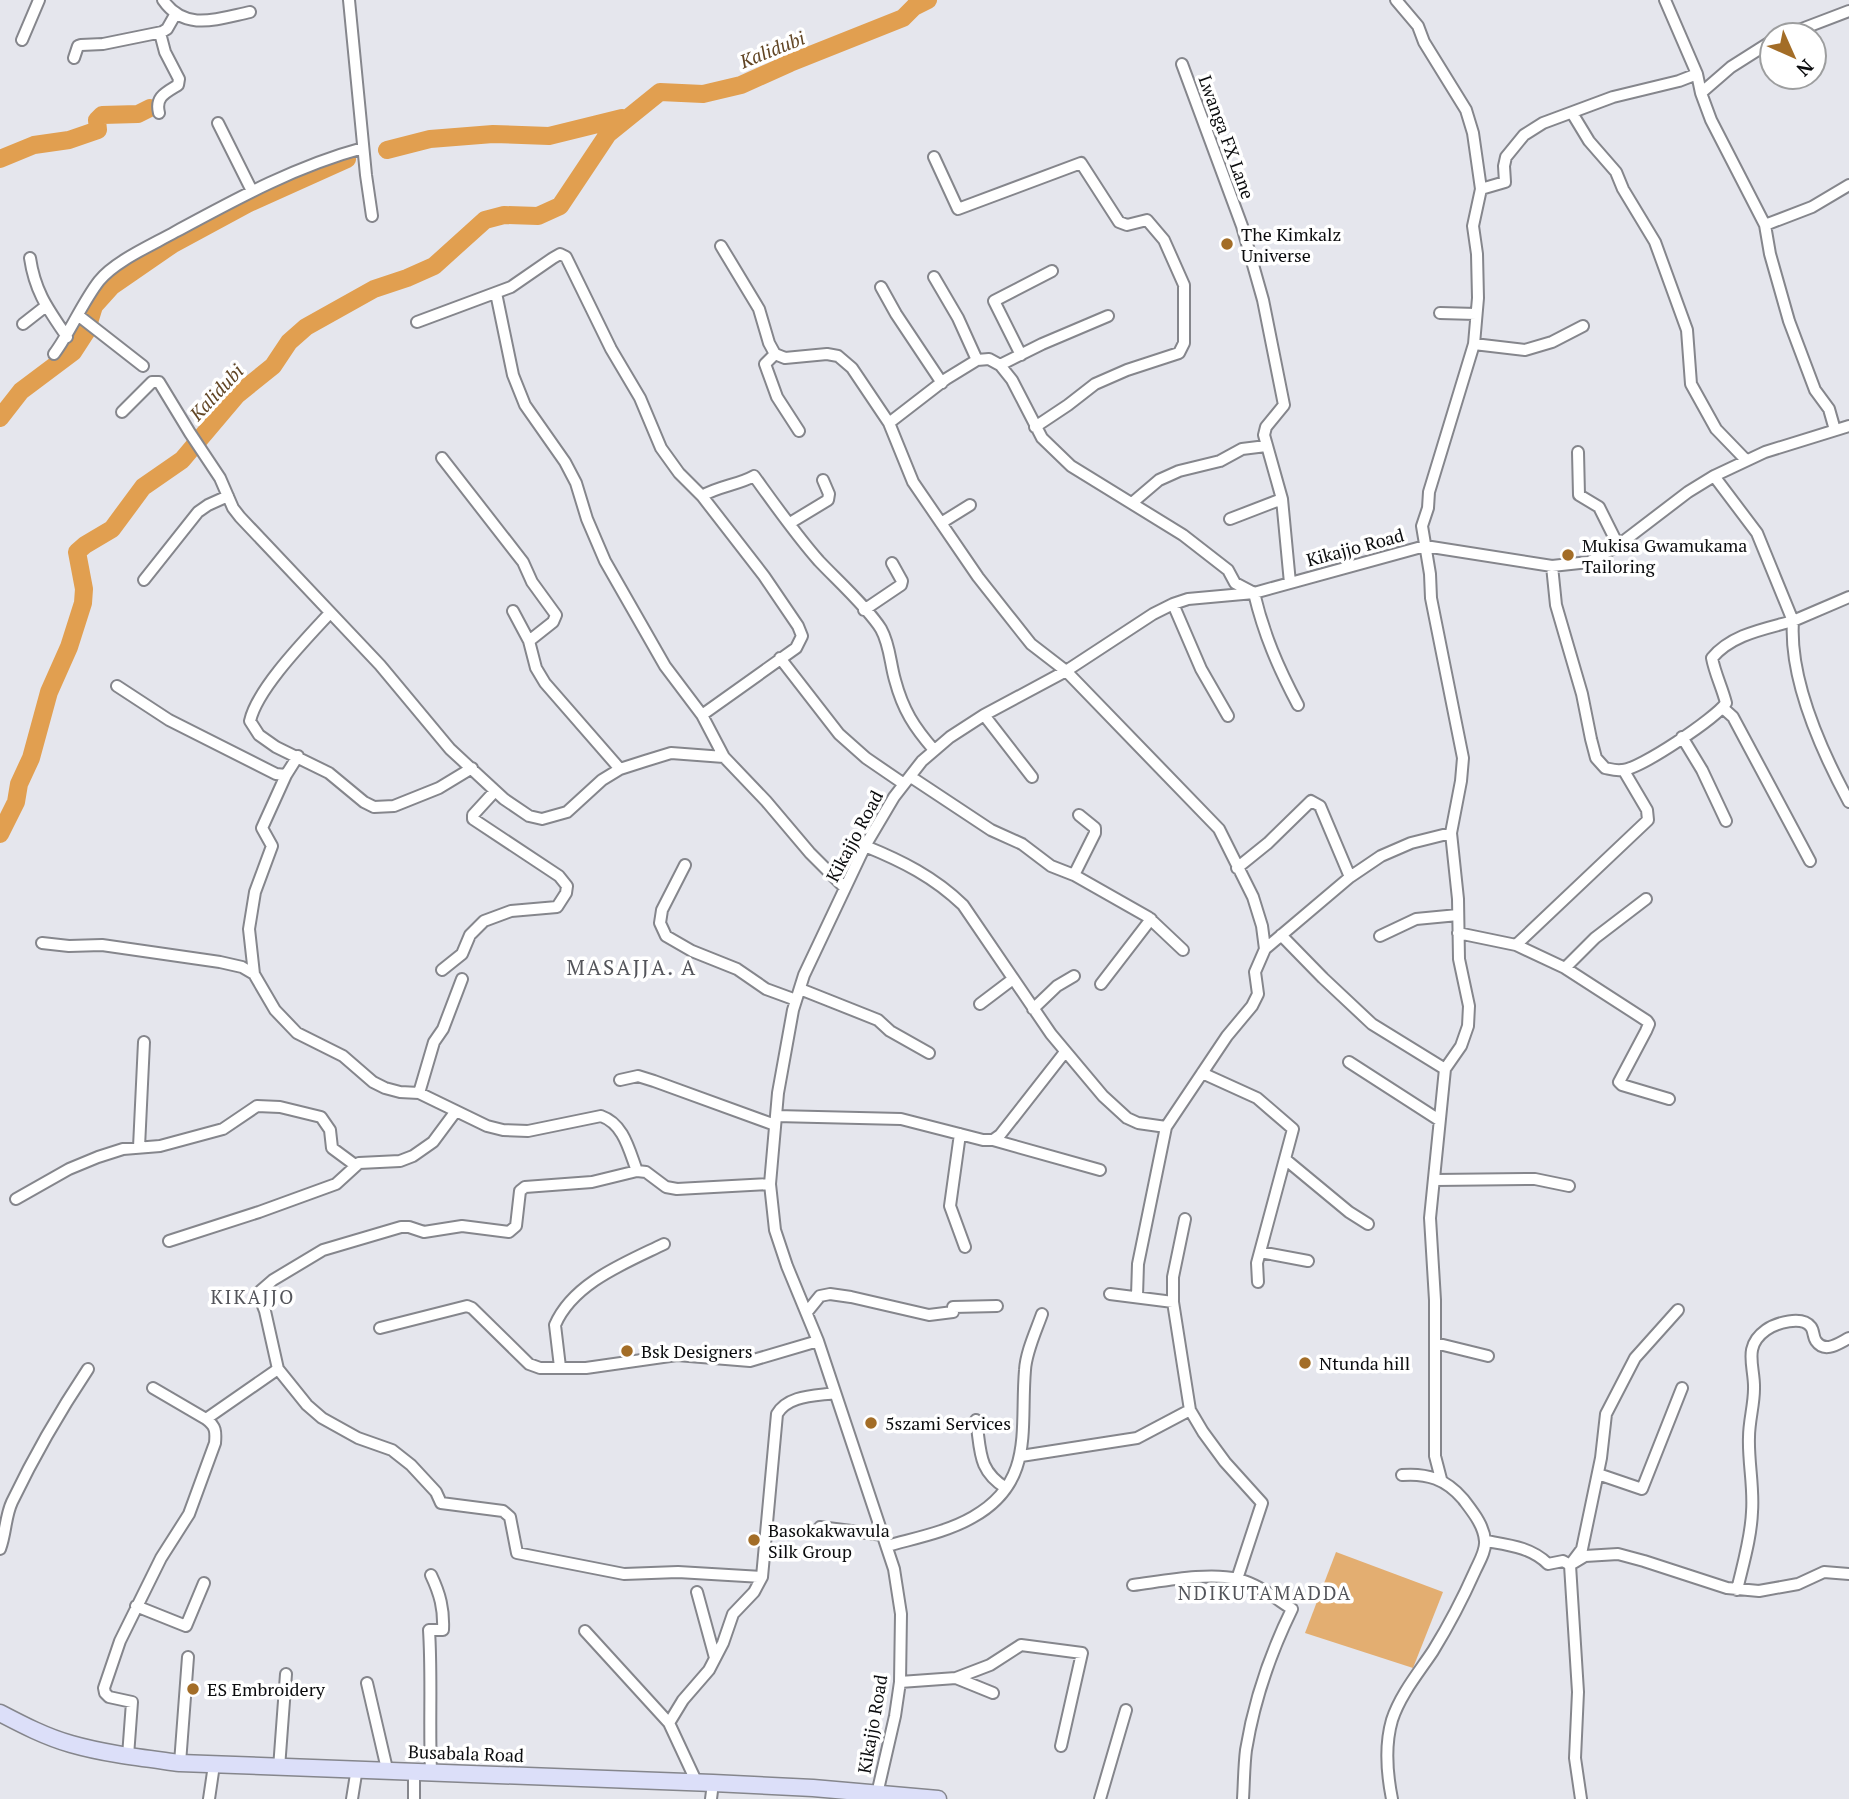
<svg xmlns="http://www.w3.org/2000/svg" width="1849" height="1799" font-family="'PT Serif',serif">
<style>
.garden{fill:#e3ae71}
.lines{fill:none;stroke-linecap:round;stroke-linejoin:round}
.river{stroke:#e19f50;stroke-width:18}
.street-casing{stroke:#85868c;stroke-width:14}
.secondary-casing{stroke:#85868c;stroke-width:19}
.street{stroke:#fff;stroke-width:10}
.secondary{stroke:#dcdff9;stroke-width:16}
.poi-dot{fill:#a36d27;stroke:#fff;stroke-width:2.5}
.labels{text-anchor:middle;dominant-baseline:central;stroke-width:7;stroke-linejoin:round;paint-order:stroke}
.street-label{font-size:18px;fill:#0b0c0e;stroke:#fff}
.poi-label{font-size:18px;fill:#0b0c0e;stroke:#fff;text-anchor:start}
.water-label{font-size:19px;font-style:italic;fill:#614524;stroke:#fff}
.neighbourhood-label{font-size:19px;letter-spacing:2px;fill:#53545a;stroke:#fff}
.quarter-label{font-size:21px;letter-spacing:2px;fill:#53545a;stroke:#fff}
</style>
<rect width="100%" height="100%" fill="#e5e6ed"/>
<path class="garden" d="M1336,1552L1443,1592L1413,1668L1305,1633Z"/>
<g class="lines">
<path class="river" d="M387,150L430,139L493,134L549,136L622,118
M0,159L34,145L69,140L98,130L97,120L102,115L138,114L150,108
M0,418L21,391L73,352L86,332L94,306L112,286L173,244L247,204L347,159
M0,834L16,802L19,784L31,758L49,692L69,647L83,603L84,589L77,552L85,545L112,529L143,487L182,460L237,395L273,366L289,342L306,327L374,289L407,278L434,266L485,220L504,215L538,216L560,206L608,134L660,92L703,94L741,85L790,63L903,18L914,7L928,0"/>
<g class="street-casing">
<path id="street" d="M163,0C185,32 217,19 250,12
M349,0L366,175L372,216
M1396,0L1418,26L1424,42L1466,110L1473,133L1481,189L1473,226L1477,254L1478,298L1474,344L1429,492L1428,508L1422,526L1430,574L1431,598L1463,758L1461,781L1451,833L1458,899L1459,959L1469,1006L1468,1026L1461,1046L1445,1069L1430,1218L1435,1300V1456L1441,1479
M1665,0L1697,74L1701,93L1711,120L1765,225L1770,254L1789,321L1815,390L1829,409L1835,430
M1786,35L1849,11
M22,40L39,0
M74,58L78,46L81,45L103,44L162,32L167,29L175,15
M1182,64L1242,226L1263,300L1284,405L1266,427L1264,435L1282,499L1290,583
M1701,93L1731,67L1772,41
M159,113C155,97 165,93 178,85L179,79L165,52L160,33
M1572,113L1589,141L1616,172L1623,189L1655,242L1687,330L1691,384L1716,429L1745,459
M218,123L252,191
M934,157L958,209L1081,163L1119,222L1127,225L1147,220L1164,240L1184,285V343L1179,353L1127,370L1095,384L1068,405L1035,427
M1481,189L1505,182L1504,166L1506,157L1524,135L1543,123L1613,97L1679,81L1697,74
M1765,225L1812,207L1849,185
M721,246L759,309L769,343L775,354L785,358L827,354L838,356L852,368L889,423L913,482L978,577L1008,615L1031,644L1066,671L1219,829L1253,897L1262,926L1265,949
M30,258C35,292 48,309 67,337
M934,277L958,318L977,360
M881,287L896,314L942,383
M496,293L513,375L525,405L565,462L576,483L587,519L605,561L665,666L702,715L724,757L766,801L810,853L845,888
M1440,313L1476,314
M79,316L143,366
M417,322L511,287L553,258L560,254L566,257L611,349L640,398L661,448L679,473L702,496L764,576L798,626L802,636L796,648L702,715
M23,324L46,306
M1474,344L1525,350L1552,342L1583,326
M54,354C71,331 82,303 99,281C115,261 152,245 175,232C236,199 296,166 363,148
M775,354L765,364L777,397L799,431
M1021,355L994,301L1052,271
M1000,365L1042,344L1108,316
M122,412L152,382H159L190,433L220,478L233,508L240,517L380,665L450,749L504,799L529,816L542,819L567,812L602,780L620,769L645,761L671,753L724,757
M889,423L946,379L977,360L989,359L1000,365L1012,380L1042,438L1071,466L1183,535L1228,570L1235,583L1254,593C1264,635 1278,667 1298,705
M1578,452L1579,495L1599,507L1618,545
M442,458L523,562L532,582L556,615L553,622L529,641
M702,496C719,486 738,485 754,476C775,505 796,535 819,561C837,580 868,608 881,629C890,645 890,663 895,680C903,710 914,727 934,750
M1132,503L1159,480L1179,471L1220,461L1242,449L1266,446
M1230,519L1282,499
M790,523L828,500L829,494L823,480
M941,523L970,505
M1552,566L1556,605L1582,694L1591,739L1596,758L1605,768C1610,769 1616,771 1622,770C1639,770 1716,718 1726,703C1722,687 1715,674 1712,658C1732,634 1765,629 1793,621L1757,533L1714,476
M144,580L198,512L208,505L228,496
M1849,597L1793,621C1789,679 1822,752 1849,802
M1173,604L1201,669L1228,716
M864,610L901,585L902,581L892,563
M513,611L529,641L536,668L545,683L620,769
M329,614C306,639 257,689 250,721L259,735L276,747L329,773L364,802L374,807L394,806L439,788L472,768
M780,658L839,734L866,758L904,784
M117,686L169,720L276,774L286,775L298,756
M1723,708L1733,717L1810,861
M984,715L1032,777
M1682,737L1702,770L1726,821
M911,777L991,830L1022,844L1051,866L1074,875L1148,917L1183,950
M865,846C902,861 934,877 963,905L1051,1034L1103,1096L1127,1118L1138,1123L1166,1127
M685,865L662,910L660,923L666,936L692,951L737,969L766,989L796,1000
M1237,868L1268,843L1311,801L1320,806L1350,877
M1074,875L1095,833V828L1079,815
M1458,933L1516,945L1648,820L1647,810L1624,771
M1281,935L1323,978L1372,1024L1445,1069
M1380,936L1416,919L1458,915
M42,943L69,946L102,945L220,962L242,967L254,974L275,1010L297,1033L343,1056L373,1082L385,1088L400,1092L419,1093L487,1126L503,1130L528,1131L601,1116C624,1124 629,1150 637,1171
M1516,945L1565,968L1595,938L1646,899
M1565,968L1647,1021L1649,1024L1646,1031L1619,1082L1622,1085L1669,1099
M442,970L462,954L470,935L484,921L511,911L557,907L566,893L567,886L559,876L473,819V815L495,791
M254,974L249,929L255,892L272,846L262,828L286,775
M1101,984L1151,919
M800,989L878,1020L890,1031L929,1053
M980,1004L1013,979
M1033,1009L1057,986L1074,976
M1349,1062L1439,1120
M1202,1073L1257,1098L1293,1129L1257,1263L1258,1282
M620,1080L638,1076L654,1081L775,1125
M419,1093L434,1042L443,1029L462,979
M776,1116L901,1119L983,1140H993L1000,1135L1065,1052
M960,1134L950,1206L965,1247
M993,1140L1100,1170
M139,1147L144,1042
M1285,1159L1349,1212L1368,1224
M1435,1180L1535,1179L1569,1186
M16,1199L69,1169L98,1157L123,1149L160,1146L223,1129L257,1106L280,1107L321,1117L330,1130L332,1148L355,1165
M169,1241L259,1212L336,1184L359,1163L400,1161L413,1156L433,1142L456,1111
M1260,1252L1308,1261
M1110,1294L1173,1302L1190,1410L1203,1432L1225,1462L1262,1503L1237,1579
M1137,1296L1138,1264L1166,1127L1227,1036L1252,1006L1258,994L1255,972L1265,949L1350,877L1381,856L1411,843L1451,833
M1173,1302V1277L1185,1219
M807,1312L820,1296L830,1294L851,1297L929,1315L953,1312V1307L997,1306
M380,1328L467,1306L472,1308L529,1364L540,1368H586L677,1355L750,1361L818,1341
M1435,1343L1488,1356
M560,1367L555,1325C573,1283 625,1263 664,1244
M278,1369L265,1311L258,1293L273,1280L323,1250L401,1227H409L424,1232L462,1226L509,1232L516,1226L520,1191L525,1187L592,1182L637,1171L646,1172L666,1187L677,1189L770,1184
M206,1419L278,1369L307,1405L322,1418L358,1438L392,1450L411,1465L436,1492L441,1503L503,1511L510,1517L517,1553L624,1574L678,1572L762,1577
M976,1420C981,1450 977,1470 1006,1488
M1021,1456L1137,1438L1190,1410
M1598,1474L1642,1489L1682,1388
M820,1527L883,1535
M1486,1541C1508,1545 1531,1547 1548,1564L1563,1561L1570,1565L1582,1549L1601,1458L1606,1414L1635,1358L1678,1310
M887,1546C915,1538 947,1532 973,1517C1035,1482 1020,1429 1025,1370C1026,1352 1036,1331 1042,1314
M0,1549C6,1533 5,1517 12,1502C34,1456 60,1411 88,1369
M1133,1585C1164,1581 1208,1572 1238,1579C1258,1584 1275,1598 1292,1609C1271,1652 1254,1701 1246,1750C1244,1766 1244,1783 1243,1799
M1737,1590C1743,1564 1751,1538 1752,1512C1754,1487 1748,1461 1749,1437C1749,1421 1754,1405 1754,1389C1755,1367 1742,1347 1766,1330C1776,1323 1802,1315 1811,1327C1814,1331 1813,1337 1816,1341C1825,1354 1839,1343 1849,1338
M697,1592L715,1658
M136,1606L186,1626L204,1583
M585,1631L669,1723L697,1783
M956,1678L993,1693
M900,1682L956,1678L990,1665L1021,1645L1082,1653L1061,1746
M367,1683L387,1769
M669,1723L683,1700L709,1670L723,1643L733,1614L754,1592L762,1577L777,1414C788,1395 815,1396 835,1393
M128,1756L132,1702L109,1697L105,1693L104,1688L120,1641L161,1558L189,1514L215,1443C216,1432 216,1426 206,1419L153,1388
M180,1763L188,1657
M279,1768L286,1674
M431,1771C429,1724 432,1677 429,1630H443C444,1609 440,1594 431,1575
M877,1794L895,1716L900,1682L901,1614L894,1569L818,1341L787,1266L775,1230L770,1184L778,1093L793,1010L804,975L865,846L894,797L922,761L950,737L984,715L1066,671L1153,614L1173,604L1188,599L1254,593L1425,546L1552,566L1589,562L1616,547L1688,492L1714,476L1765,452L1849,426
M209,1799L214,1765
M352,1799L357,1768
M414,1799V1771
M711,1799L713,1783
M1100,1799L1126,1710
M1392,1799C1387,1774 1385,1744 1392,1720C1400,1695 1419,1672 1433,1651C1449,1625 1463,1598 1475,1571C1479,1562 1486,1551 1485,1541C1484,1525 1472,1511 1463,1499C1446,1479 1427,1473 1402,1475
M1581,1799L1575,1758L1578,1692L1570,1565L1585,1556L1618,1554L1644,1561L1727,1588L1759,1591L1798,1584L1824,1572L1849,1574"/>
</g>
<g class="secondary-casing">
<path id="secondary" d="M0,1713C23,1725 46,1737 71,1744C106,1754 143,1758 180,1763L713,1783L813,1788L938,1799"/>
</g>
<use href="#street" class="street"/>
<use href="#secondary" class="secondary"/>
</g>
<g class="poi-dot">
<circle cx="1227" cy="244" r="7"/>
<circle cx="1568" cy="555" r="7"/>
<circle cx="627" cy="1351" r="7"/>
<circle cx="1305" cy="1363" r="7"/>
<circle cx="871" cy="1423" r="7"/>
<circle cx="754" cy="1540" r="7"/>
<circle cx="193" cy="1689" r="7"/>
</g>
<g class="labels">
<g class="street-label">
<text transform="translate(1227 137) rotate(70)">Lwanga FX Lane</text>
<text transform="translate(1355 547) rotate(-15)">Kikajjo Road</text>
<text transform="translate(854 836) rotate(-62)">Kikajjo Road</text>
<text transform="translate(872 1724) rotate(-80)">Kikajjo Road</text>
<text transform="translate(466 1753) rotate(2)">Busabala Road</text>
</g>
<g class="poi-label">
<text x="1241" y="234">The Kimkalz<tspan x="1241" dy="21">Universe</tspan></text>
<text x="1582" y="545">Mukisa Gwamukama<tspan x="1582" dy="21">Tailoring</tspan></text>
<text x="641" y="1351">Bsk Designers</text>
<text x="1319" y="1363">Ntunda hill</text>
<text x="885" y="1423">5szami Services</text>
<text x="768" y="1530">Basokakwavula<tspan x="768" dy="21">Silk Group</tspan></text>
<text x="207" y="1689">ES Embroidery</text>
</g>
<g class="water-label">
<text transform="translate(772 49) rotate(-22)">Kalidubi</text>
<text transform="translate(216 392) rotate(-47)">Kalidubi</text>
</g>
<g class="neighbourhood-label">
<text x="253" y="1296">KIKAJJO</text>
<text x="1265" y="1592">NDIKUTAMADDA</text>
</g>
<g class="quarter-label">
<text x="632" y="967">MASAJJA. A</text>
</g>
</g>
<g transform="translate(1793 56) rotate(135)"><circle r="33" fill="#ffffff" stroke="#9d9e9f" stroke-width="2"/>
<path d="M0-5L12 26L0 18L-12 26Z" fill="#a36d27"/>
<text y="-10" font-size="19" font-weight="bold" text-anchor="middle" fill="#0b0c0e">N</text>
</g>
</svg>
